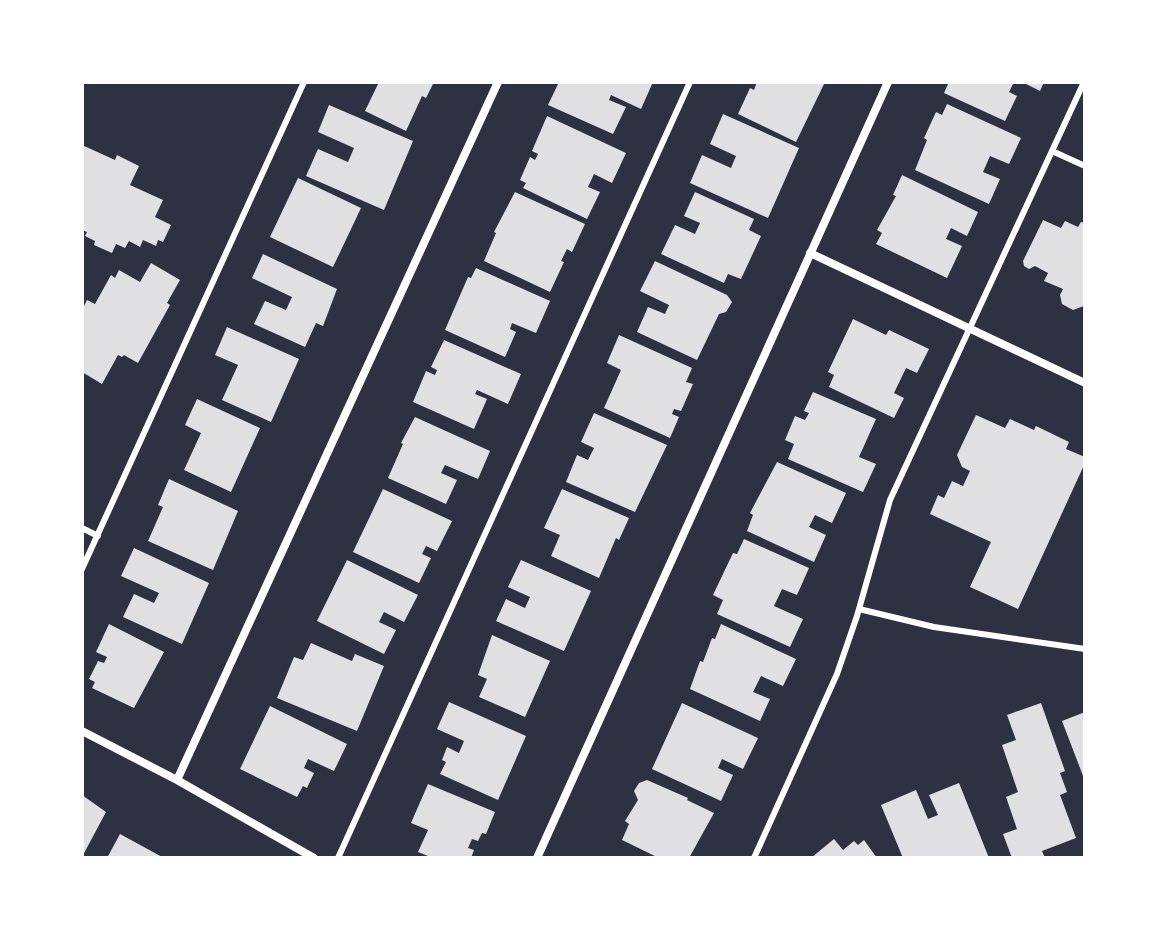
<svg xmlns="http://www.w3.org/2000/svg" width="1167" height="940" font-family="Roboto,sans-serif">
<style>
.building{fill:#e0e0e3}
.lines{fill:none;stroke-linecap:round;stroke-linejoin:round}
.service{stroke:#fff;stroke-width:6}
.minor{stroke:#fff;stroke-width:8}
</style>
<rect width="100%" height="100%" fill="#2d3142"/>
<path class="building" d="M379,82H434L426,98L422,96L406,131L365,111Z
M559,82H653L641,109L611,95L609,100L626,107L613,134L548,105Z
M757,82H825L796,142L738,114L750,88L754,90Z
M949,82H1014L1009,92L1017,96L1005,121L944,93Z
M1022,82H1044L1040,91Z
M947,104L1021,138L1009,164L990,156L983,172L1000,179L989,204L915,170L927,140L924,138L936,112L942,115Z
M329,105L413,141L384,210L306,176L318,149L348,162L354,148L318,132Z
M723,114L799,148L768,218L690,183L702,155L731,168L736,156L710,144Z
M547,116L626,153L612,183L594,174L588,187L600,192L587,219L523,188L526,183L520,180L530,157L535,160L538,154L532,151Z
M82,145L115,160L117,155L139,166L130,185L163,200L155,217L171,225L163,242L158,240L156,246L143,240L140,247L129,241L125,248L116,244L112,253L94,245L95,241L85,236L87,232L82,230Z
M902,175L978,212L967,236L951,228L946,239L962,246L947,278L876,244L882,233L877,230L896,196L893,195Z
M298,178L361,208L333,267L270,237Z
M515,192L585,224L572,252L567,249L561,261L564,262L550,292L484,261L496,233L494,232Z
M695,192L754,219L749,230L761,236L741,279L728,274L724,283L661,254L675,225L695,234L700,223L684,216Z
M1043,220L1061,228L1065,221L1078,227L1081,222L1085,223L1084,306L1073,310L1062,304L1060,295L1063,289L1044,281L1048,273L1035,266L1029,269L1024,266L1023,261Z
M263,254L337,289L323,326L316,323L305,347L254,324L265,301L286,310L292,297L252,278Z
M655,261L727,295L732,302L726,312L719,314L697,360L637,332L648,307L665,314L669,305L640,291Z
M151,263L180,280L167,303L170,305L138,363L124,355L122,357L118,355L102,384L82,372V310L87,300L95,304L111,275L115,278L119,270L140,282Z
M476,268L550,301L536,333L512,323L510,329L516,332L505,357L445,330L468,277L471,278Z
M853,319L886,335L889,330L929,349L917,373L906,368L894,393L904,398L894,418L829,387L834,375L828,372Z
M227,327L299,359L271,422L222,400L238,365L215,355Z
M619,335L692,368L686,382L693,384L681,411L674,409L672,414L679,417L670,438L604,408L621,370L607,363Z
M444,340L521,374L508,404L477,390L475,394L487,399L474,429L413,402L426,371L435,375L437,370L431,367Z
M813,392L876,419L859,457L876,464L863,492L788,459L794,444L785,440L795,416L805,420L809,413L804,411Z
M197,399L260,428L231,492L184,470L201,433L185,425Z
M594,413L667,445L635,512L566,482L577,455L588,460L594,448L581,442Z
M976,415L1005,428L1010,419L1034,430L1036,426L1069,442L1066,449L1085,457V463L1018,609L970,587L991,542L930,514L938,495L944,498L952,481L963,486L970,471L962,467L957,455Z
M415,417L490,451L478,479L445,465L441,473L457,480L446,504L388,478L403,444L401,443Z
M777,462L846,493L832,523L815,515L809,527L826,535L814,562L747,531L753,515L750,513Z
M169,479L238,511L213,570L148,541L163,507L158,505Z
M383,489L452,521L437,551L426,546L422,554L431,558L419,583L353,552Z
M562,489L629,518L619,540L616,538L599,578L551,556L560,535L544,528Z
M744,539L809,568L797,595L782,589L774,606L803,619L790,647L717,614L723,600L713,595L733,553L737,554Z
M134,548L209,583L182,644L123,617L134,594L154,603L159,593L121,576Z
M347,560L418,595L404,622L384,612L379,622L396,630L384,654L317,621Z
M521,560L591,591L564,651L496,621L506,599L525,608L530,597L508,587Z
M109,624L164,652L134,708L92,688L95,682L89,679L98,661L104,663L107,657L96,652Z
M721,624L796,659L783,686L761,676L753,692L770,699L760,721L690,689L700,661L703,662L712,638L715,639Z
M492,635L550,661L525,717L479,697L487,679L478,675Z
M311,643L352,661L355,654L384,666L357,731L277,698L294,657L303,660Z
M449,702L526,736L498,800L440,774L446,762L442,760L447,747L459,753L464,741L437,729Z
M682,703L758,738L743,769L722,759L718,768L733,775L721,801L652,769Z
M1041,703L1065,771L1060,773L1067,792L1060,795L1076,838L1042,851L1045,858H1012L1003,834L1017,829L1006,797L1018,792L1002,745L1016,740L1007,715Z
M270,706L347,744L334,771L308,759L304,768L314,773L307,788L303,786L297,797L240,769Z
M1085,712V781L1062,721Z
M647,780L688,798L687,800L714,813L689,858H659L622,840L629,824L625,821L638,800L634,791L639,783Z
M959,783L989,858H903L881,805L916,790L928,819L938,815L929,795Z
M428,784L495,812L486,834L482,833L478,841L472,839L468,848L474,850L471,858H433L418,852L428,830L411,823Z
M82,795L106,812L82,857Z
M120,834L164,858H107Z
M834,839L843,850L854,841L858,845L864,840L877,858H811Z"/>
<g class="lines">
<path class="service" d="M1052,151L1085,166
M82,528L98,536
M82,569L304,82
M859,609L934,627L1085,649
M338,858L690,82
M754,858L837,674L857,616L890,500L1084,82"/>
<path class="minor" d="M810,253L1085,383
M82,731L177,780L314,858
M177,780L498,82
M537,858L888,82"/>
</g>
<rect width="1167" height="940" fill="none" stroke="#ffffff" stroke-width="168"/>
</svg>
